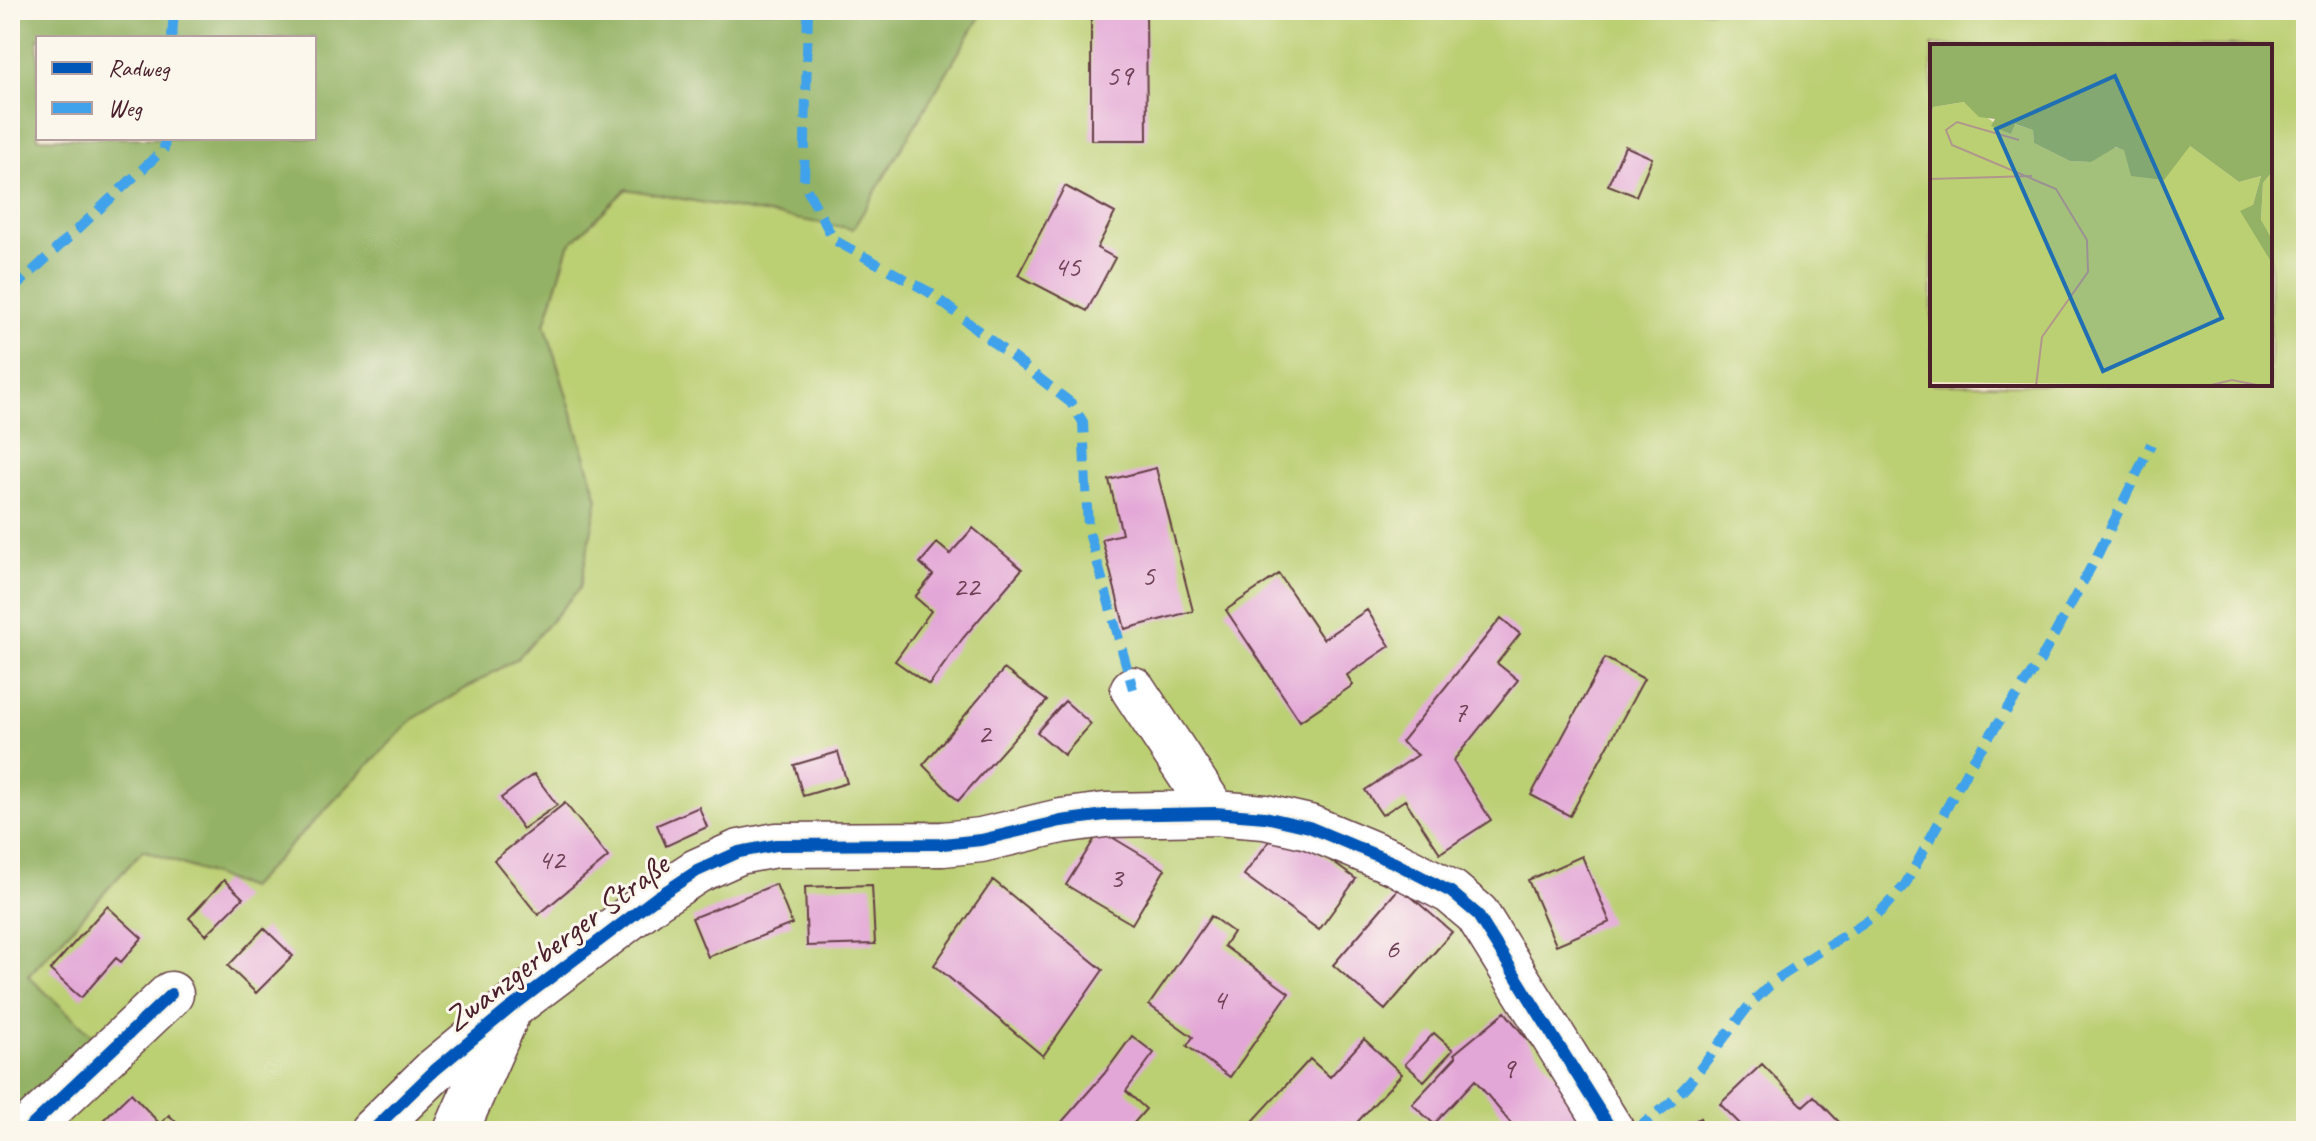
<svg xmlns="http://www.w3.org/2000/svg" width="2316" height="1141" font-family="Caveat,sans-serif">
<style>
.green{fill:#bbcf73;stroke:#82774f;stroke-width:2;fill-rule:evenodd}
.forest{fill:#94b265;stroke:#6f6848;stroke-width:2;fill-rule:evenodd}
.building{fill:#e3a7d7}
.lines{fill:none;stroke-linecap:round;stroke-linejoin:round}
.minor-casing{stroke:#643d43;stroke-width:47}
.minor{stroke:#fff;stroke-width:44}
.quiet{stroke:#40a2eb;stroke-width:10;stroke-dasharray:20 10;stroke-linecap:butt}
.cycleway-casing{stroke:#fbf7ec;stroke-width:17}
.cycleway{stroke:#0057b8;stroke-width:12}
.labels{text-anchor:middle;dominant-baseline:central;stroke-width:6;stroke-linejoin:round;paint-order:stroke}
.number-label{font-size:30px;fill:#704156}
.street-label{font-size:34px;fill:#4a1f2b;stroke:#fbf7ec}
.inset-road{fill:none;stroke:#b1968d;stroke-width:2}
.view{fill:#1f6fb2;fill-opacity:0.15;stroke:#1f6fb2;stroke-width:4}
.inset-edge{fill:none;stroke:#4a1f2b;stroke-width:4}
</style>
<rect width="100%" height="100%" fill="#fbf7ec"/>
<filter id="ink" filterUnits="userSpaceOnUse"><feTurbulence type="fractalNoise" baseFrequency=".0125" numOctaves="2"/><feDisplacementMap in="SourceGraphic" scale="16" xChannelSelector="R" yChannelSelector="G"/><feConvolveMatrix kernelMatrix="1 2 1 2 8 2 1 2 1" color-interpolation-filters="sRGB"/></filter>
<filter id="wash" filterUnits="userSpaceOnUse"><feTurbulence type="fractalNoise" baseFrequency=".006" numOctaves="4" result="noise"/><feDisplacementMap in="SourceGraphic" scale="32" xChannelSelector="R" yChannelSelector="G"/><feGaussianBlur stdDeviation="1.8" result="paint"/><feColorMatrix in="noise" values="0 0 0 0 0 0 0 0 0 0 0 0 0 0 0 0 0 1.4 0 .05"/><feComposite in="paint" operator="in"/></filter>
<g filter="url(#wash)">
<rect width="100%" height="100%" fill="#f6e5ce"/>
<path class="green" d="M984,10H2306V1131H10L28,976L143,850L249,888L413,719L518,658L598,499L545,324L569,245L626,189L853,228ZM1932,46H2270V384H1932Z"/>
<path class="forest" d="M10,10H984L853,229L626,189L569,245L545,324L598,499L580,588L518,658L413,719L249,888L143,850L28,976L94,1037L10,1119ZM38,38H314V138H38Z"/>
<g id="blocks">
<path class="building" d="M1091,10H1146L1147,140H1091Z
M1625,146L1652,158L1636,196L1608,185Z
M1065,186L1115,213L1097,248L1115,258L1087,311L1018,275Z
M1156,468L1193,611L1125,629L1102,539L1122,534L1109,480Z
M973,528L1022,569L963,638L929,685L895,661L931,611L915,597L933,575L920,563L937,543L950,554Z
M1279,574L1323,639L1367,610L1390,646L1347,675L1353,685L1300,721L1226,610Z
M1501,618L1520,634L1497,663L1518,680L1453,761L1491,820L1440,853L1405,800L1382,815L1365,790L1418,755L1401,742Z
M1605,658L1644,679L1570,816L1531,795Z
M1004,669L1047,701L958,801L923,765Z
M1065,701L1091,724L1064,755L1037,732Z
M838,752L847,783L803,796L794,765Z
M534,774L557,805L523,829L501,798Z
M565,803L608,857L538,915L494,860Z
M699,807L707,827L666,846L657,825Z
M1281,825L1356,879L1319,930L1244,875Z
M1100,830L1165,869L1132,924L1066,885Z
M1582,856L1610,922L1556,945L1528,880Z
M224,880L243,898L206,935L189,918Z
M993,880L1103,970L1043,1056L934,965Z
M776,884L792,924L708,957L692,918Z
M872,885L875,944L807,946L805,887Z
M1400,887L1452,932L1385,1010L1333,965Z
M107,906L142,938L121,962L116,958L81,998L50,970Z
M1211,916L1233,932L1224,946L1289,993L1230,1077L1187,1046L1193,1037L1149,1005Z
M264,928L293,956L256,993L228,966Z
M1505,1012L1594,1122L1582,1131H1517L1475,1080L1434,1124L1412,1104L1456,1057L1454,1054Z
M1434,1033L1453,1050L1424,1081L1405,1064Z
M1132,1036L1154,1053L1126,1091L1146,1109L1127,1131H1067L1060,1124L1104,1074Z
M1364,1039L1402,1074L1349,1131H1288L1284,1127L1281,1131H1244L1310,1059L1330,1077Z
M1762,1064L1803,1106L1814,1096L1843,1126L1838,1131H1747L1720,1104Z
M131,1093L160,1124L169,1115L185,1131H104L98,1125Z
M1700,1118L1706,1131H1677Z"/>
</g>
</g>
<g filter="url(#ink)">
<use href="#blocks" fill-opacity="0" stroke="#643d43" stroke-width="2"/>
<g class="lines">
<g class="minor-casing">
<path id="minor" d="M1133,689L1215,813
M26,1131L171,994
M372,1131L435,1070L509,1009L657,897L697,871L739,852L776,845L943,844L981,840L1061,821L1105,815L1215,813L1265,817L1309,827L1395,863L1451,892L1477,914L1612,1131
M456,1131L507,1015"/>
</g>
<use href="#minor" class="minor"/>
<path class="quiet" d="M808,10L804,184L834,240L929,292L1071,403L1083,422L1088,529L1133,689
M172,38L174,10
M10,292L164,149L165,138
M1634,1131L1670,1103L1690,1082L1751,1003L1777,979L1880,912L1905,885L1970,765L2040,661L2097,556L2151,444"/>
<g class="cycleway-casing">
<path id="cycleway" d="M26,1131L171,994
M372,1131L435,1070L509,1009L657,897L697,871L739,852L776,845L943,844L981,840L1061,821L1105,815L1215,813L1265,817L1309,827L1395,863L1451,892L1477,914L1612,1131"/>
</g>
<use href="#cycleway" class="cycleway"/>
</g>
</g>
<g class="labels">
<g class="number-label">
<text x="1119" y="75">59</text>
<text x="1067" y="266">45</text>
<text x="1148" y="575">5</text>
<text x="966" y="586">22</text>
<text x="1460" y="711">7</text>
<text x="984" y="733">2</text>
<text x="551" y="859">42</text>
<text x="1116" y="877">3</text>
<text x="1392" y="948">6</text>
<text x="1219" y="999">4</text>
<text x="1508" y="1068">9</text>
</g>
<g class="street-label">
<text transform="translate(556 942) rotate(-37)">Zwanzgerberger Straße</text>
</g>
</g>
<g transform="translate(1930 44)">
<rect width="342" height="342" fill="#f6e5ce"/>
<path d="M34,58L81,90L84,80L103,86L104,99L140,117L161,118L176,104L260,102L309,138L331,132L323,161L342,211V342L0,338V82L3,63ZM342,128V195L331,177L333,139Z" fill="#bbcf73"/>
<path d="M0,0H342V128L333,139L331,176L342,195L340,216L310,167L323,161L331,132L309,138L260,102L234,136L201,132L194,106L186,103L161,118L140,117L104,99L103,86L85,80L81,90L61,82L65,75L49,73L34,58L3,63L0,82Z" fill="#94b265"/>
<path class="inset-road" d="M89,96L27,78L16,86L22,101L126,145L157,196L158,228L112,293L106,342M0,135L102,132M277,342L302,336L332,342"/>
<path class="view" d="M185,32L292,274L173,327L66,85Z"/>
<rect width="342" height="342" class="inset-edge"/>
</g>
<rect width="2316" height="1141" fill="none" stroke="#fbf7ec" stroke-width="40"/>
<rect x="36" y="36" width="280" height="104" fill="#fbf7ec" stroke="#b4a19f" stroke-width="2"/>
<rect x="52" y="62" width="40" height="12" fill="#0057b8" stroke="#b4a19f" stroke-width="2"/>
<text x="108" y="76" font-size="24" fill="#4a1f2b">Radweg</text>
<rect x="52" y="102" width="40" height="12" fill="#40a2eb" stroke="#b4a19f" stroke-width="2"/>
<text x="108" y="116" font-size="24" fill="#4a1f2b">Weg</text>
</svg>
